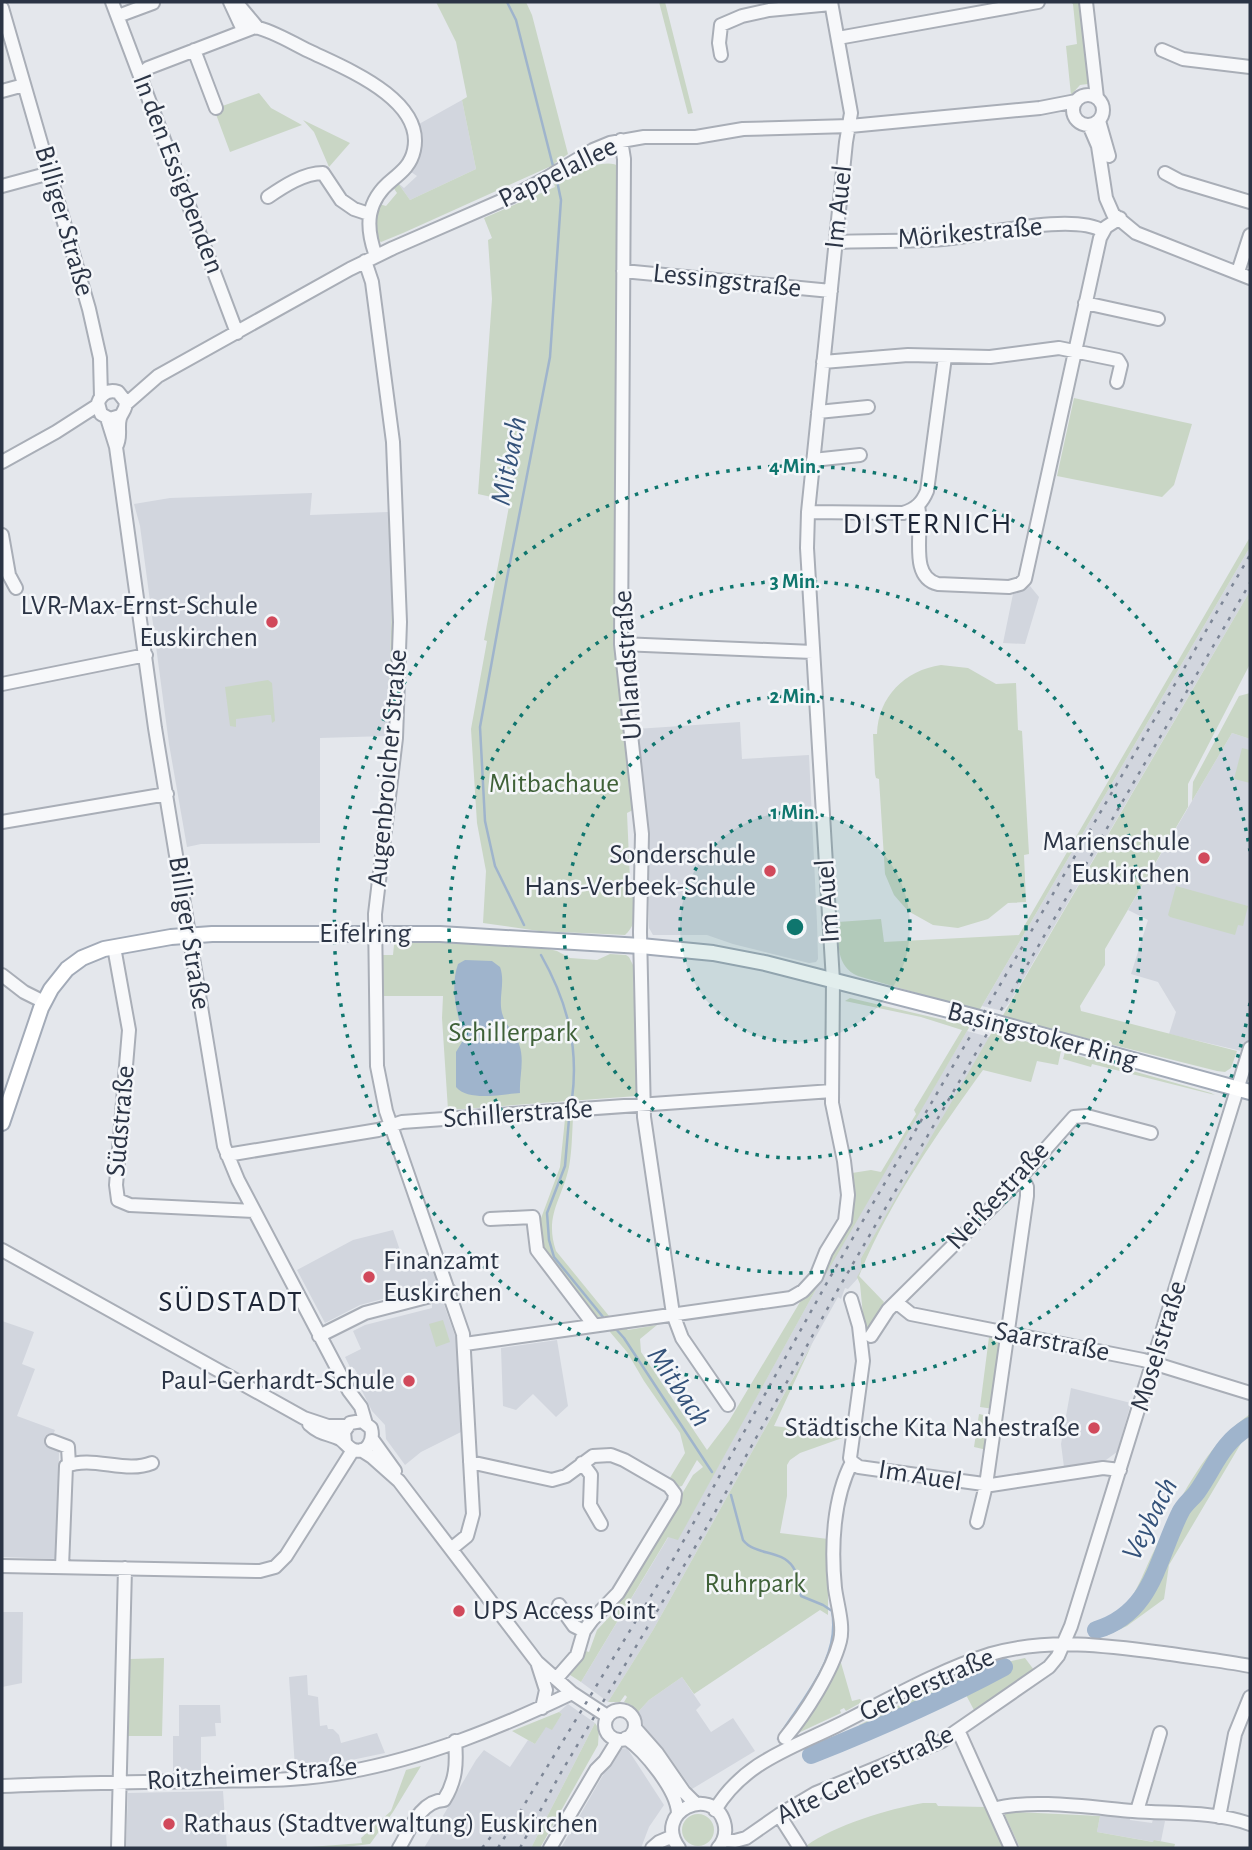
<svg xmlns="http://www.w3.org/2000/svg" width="1252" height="1850" font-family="'Alegreya Sans',sans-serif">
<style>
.built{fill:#d2d6de}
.green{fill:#c9d6c5}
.water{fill:#9fb4cc}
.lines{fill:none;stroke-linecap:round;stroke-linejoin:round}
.stream{stroke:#9fb4cc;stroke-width:2.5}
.river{stroke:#9fb4cc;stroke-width:18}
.minor-casing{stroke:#a9aeb7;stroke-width:16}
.major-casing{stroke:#a3abb8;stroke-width:18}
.minor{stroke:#f7f8fa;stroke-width:12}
.major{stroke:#fff;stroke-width:14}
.rail{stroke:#7d8696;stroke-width:2.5;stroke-dasharray:3.5 7;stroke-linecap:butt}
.ring{fill:none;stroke:#0f766e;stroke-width:3.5;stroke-dasharray:3.5 7}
.poi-dot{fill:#d1495b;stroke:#f4f6f9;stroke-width:2.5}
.labels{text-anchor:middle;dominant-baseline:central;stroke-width:5;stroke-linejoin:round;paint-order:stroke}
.street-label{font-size:28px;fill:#2b3445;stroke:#f4f6f9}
.poi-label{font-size:28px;fill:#2b3445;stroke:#f4f6f9;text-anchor:end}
.park-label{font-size:28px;fill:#3f6138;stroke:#f4f6f9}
.water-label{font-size:30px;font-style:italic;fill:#34527a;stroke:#f4f6f9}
.neighbourhood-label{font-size:30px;letter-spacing:2px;fill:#1d2536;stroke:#f4f6f9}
.centre{fill:#0f766e;stroke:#f4f6f9;stroke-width:3.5}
.ring-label{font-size:21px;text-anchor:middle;font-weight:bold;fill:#0f766e;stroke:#f4f6f9;stroke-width:5;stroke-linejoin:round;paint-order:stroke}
</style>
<rect width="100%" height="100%" fill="#e4e7ec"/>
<path class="built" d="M462,100L476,169L410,200L398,183L404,188L417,176L411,172L420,154L421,136L419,124Z
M312,493L310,515L388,512L392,603L387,736L320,738V843L201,844L187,847L169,744L140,526L134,504L170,498Z
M1250,547V591L1010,1002L1003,1011L982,1006Z
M1030,586L1039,597L1025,644L1003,643L1013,594Z
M740,722L742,759L809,755L817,923L818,959L816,962L809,963L733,944L707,935H653L649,928L648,836L636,729Z
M1232,733L1250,739V1053L1169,1034L1176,1012L1158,982L1131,974L1148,920L1128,910Z
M967,1031L989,1037L993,1034L861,1258V1270L858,1278L848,1289L845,1288L841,1299L838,1297L653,1630L608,1702L581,1682L669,1536L678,1539L820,1282Z
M393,1230L404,1262L428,1253L439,1284L360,1305L325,1323L297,1270L353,1240Z
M443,1302L459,1347L461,1432L421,1452L405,1465L386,1439L385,1425L372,1411L354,1375L357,1373L354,1368L351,1369L345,1357L361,1349L353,1331L365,1325L432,1308V1304Z
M2,1321L34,1332L22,1364L35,1369L17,1416L55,1430L49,1445L59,1449L58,1559L2,1557Z
M557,1340L568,1406L556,1417L533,1394L516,1410L503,1406L501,1348Z
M1071,1388L1131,1403L1117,1452L1106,1460L1064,1467L1061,1444Z
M2,1612H23L22,1683L2,1687Z
M307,1675L308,1695L318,1697L320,1726L327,1725L328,1729H333L339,1735L341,1743L377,1733L385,1753L342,1762L295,1768L289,1677Z
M682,1677L701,1705L696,1710L711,1732L733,1718L755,1751L692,1789L663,1748L645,1729L638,1712L649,1700Z
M568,1704L595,1723L531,1848H424L476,1760L484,1750L510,1767L528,1740L535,1744L546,1726L552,1729L562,1714L559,1712Z
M179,1705H220L221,1723H215L216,1736L201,1737V1770L173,1771V1736H179Z
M627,1748L664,1805L649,1827L641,1848H561L618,1749Z
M223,1791L227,1848H126L128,1793Z
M1100,1816H1130V1820L1152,1823L1153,1819L1165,1821L1161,1841L1154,1840V1842L1097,1832Z"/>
<path class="green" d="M436,2H526L532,15L568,154L555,163L559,180C575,174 605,156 620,167L617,444L633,810L627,813L630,881L634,880C633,898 641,922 625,935L539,931L483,923L486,871L477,823L471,729L487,641L484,640L510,501L478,494L492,299L488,240L492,238L484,218L555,187L549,167L403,233L381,242L378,240C372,228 376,215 379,204L386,206L397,193L393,187L398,183L410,200L476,169L462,100L467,97L456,42Z
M659,2H665L693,113L688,114Z
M1070,2H1079L1082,5L1089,81L1088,84L1080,85L1071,95L1066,46L1077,44L1073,4Z
M259,93L271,108L302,125L230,152L214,109Z
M303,120L350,143L329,167L314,132Z
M1074,398L1192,424L1174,485L1162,497L1057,476Z
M388,512L393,513L395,595L392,715L388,719L392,603Z
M1250,537V547L979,1011L858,976C835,966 839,943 838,922L881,919L884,942L1019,935Z
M1250,591V664L1188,784V807L1105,949V965L1080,1006L1081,1011L1237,1051L1231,1068L1225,1072L1217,1071L1002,1017Z
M941,665L968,668L996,684L1016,683L1018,730L1022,731L1029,854L1024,855L1026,902L1008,903L988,919L958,928L933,925L908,911L894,895L885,874L879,779L876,778L875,774L873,734H877C878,697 905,670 941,665Z
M268,680L272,683L275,721L272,723L271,715H267L236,719V727L230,726L225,687Z
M1250,693V739L1232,733L1192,801L1193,782L1239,696Z
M1242,748L1250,750V783L1234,779Z
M1176,886L1248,906L1243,926L1238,925L1235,935L1170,917L1168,915Z
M397,942L532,945L557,951L570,958L597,960L610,954L626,955L629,957L633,965L637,1096L448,1110L442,1018L443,996H383V955H393L394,945Z
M850,998L970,1026L826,1274L824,1271L853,1187L852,1173L871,1170L881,1172L916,1114L914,1110L962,1030L921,1017L845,1001Z
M992,1032L1061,1051L1058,1065L1037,1061L1031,1082L983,1070C937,1134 889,1202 859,1276L884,1302L865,1336L860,1284L857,1277L861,1270V1258Z
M1065,1052L1211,1093L1215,1095L1092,1064L1091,1067L1063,1059Z
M573,1118C572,1134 572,1151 569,1167C562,1200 544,1215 556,1251L609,1316L597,1317L544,1250L540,1221L560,1167L565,1119Z
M820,1282L678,1540L668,1537L581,1682L567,1673L570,1669L573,1671L575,1669L572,1667L582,1650L589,1652L597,1630L614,1612L609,1606L629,1585L693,1475L703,1467L697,1460L682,1486L678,1487L668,1481L685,1453L680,1433L644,1381L627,1352L610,1332L608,1327L621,1325L628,1330L657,1325L640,1339L641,1352L707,1450L729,1421L803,1297Z
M443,1320L450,1342L436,1347L429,1324Z
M989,1337L1002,1340L994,1409L980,1407Z
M812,1344L774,1426L846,1435L845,1437L800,1453L790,1460L787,1465V1496L780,1533L828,1539V1615L820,1610L694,1694L682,1677L649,1700L638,1712L631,1705L624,1702L627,1697L625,1695L620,1702H608L653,1630Z
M979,1414L988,1416L992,1421L987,1450L974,1447Z
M1250,1414V1435L1243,1440L1169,1565L1164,1599L1127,1626L1106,1636L1092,1627C1100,1621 1112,1620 1120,1612C1135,1597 1143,1574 1152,1555C1177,1505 1203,1447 1250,1414Z
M839,1656L852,1701L860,1699L862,1702L846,1711L844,1708L840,1710L841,1713L796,1734Z
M164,1658L162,1736H128L130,1659Z
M1025,1658L1034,1670L974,1710L966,1695L886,1732L813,1761L809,1751L855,1728L856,1730L860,1728L859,1725C913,1699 966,1670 1025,1658Z
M559,1712L562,1714L552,1730L546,1727L535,1744L512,1731Z
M595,1723L599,1729L598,1745L540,1848H531Z
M421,1766L393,1812L370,1844L338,1848H297L362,1843L361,1838L391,1811L406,1770Z
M923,1803H936L938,1806L985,1807L1004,1848H807L806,1846C835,1825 888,1809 923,1803Z
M1015,1812L1100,1816L1097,1832L1153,1842L1154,1840L1175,1844L1174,1848H1020L1004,1813Z
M682 1830a16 16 0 1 1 32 0a16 16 0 1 1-32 0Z"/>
<path class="water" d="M465,960L492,961L500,967C506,983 497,1000 503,1016C506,1026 516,1034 519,1044C525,1060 519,1078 520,1093C502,1094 469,1102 456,1087V1052L465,1037C456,1015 450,987 458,964Z"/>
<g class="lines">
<path class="stream" d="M507,2L516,20L554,170
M524,925L495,866L485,821L480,727L507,578L550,357L561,200L556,176
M541,955C567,1001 579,1046 572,1099
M569,1119L565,1166L547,1213L549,1240L554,1257L603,1317
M615,1328L624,1338L712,1472
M731,1495L743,1540C755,1556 781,1549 793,1567C799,1576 798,1586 801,1596L823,1605L832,1611C839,1649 816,1681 796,1711C790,1720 783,1729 778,1739"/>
<path class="river" d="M1096,1630C1153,1613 1157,1559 1180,1513C1184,1504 1192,1499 1197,1492C1216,1465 1220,1444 1250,1426
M811,1755C876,1729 941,1701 1004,1667"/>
<g class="minor-casing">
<path id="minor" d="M112,2L237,333
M230,2L243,30
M236,2L257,27
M1086,2L1097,98
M2,8L89,309L100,358L101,397
M118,16L153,3
M838,38L1038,2
M194,50L216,108
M1162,50L1183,59L1250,67
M721,55L719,43L721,25L742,16L769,10L831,4
M141,74L148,68L255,27C274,31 292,43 309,51C344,68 425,99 414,150C411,164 403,171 392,180C366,201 365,226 376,256
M2,91L24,85
M1073 110a15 15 0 1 1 30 0a15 15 0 1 1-30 0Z
M1099,121L1109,156
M1089,125L1098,146L1106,198L1113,214L1136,233L1250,278
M621,140L624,159L621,644L642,834L640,932L644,1117L673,1314L682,1338L728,1405
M1165,173L1180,181L1250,202
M2,186L50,173
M268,197C284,186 304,173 323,173L341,200L354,209L369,214
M836,242C872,240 908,242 943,239C982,236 1071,212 1103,231
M365,261L372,282L393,442L400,622L396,738L375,914L377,1066L386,1111L463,1334L473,1514L467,1536L451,1549
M623,271L831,291
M1238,272L1250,235
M1085,303L1158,319
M823,362L908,355L990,357L1059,348L1118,360L1121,365L1117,382
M126,404L158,376L350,269L393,248L517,194L545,179L593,150L610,143L644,137H696L743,129L850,126L1040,108L1076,101
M818,412L868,407
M107,418L116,447L155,728L224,1146L238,1180L349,1391L361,1407L366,1424
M116,447C122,437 117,428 120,418C122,412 126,410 126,402L118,392C108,389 101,394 98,403L101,414L110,419L120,416
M813,460L860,455
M2,462L56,432L98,405
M918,506C924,531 908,577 938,584L1009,587L1020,584L1025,579L1100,238L1106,227L1120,218
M808,512L903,513C916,509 922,503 927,491L945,357
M2,535L9,575L16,588
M621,644L813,652
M2,684L146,655
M2,822L167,794
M114,947L129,1030L116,1185L118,1200L130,1205L254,1211
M2,975L24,992L44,1002
M227,1155L378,1130L402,1122L832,1091
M490,1219L533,1217L537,1250L594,1325
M2,1250L304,1418L328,1426H346
M851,1299L859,1326L863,1361L850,1458L852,1462
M896,1302L911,1314L1143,1360L1250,1393
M319,1336L365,1313L450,1291
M871,1336L888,1310L1012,1187L1074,1117L1087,1116L1151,1133
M465,1344L791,1298L803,1291L816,1277L826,1252L845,1221L848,1195L844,1161L832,1103L833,981L807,548L808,512L846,142L851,113L831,2
M309,1424C321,1435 328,1433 340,1439C345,1442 348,1448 354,1450C368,1454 374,1439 371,1428L362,1421L350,1423L344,1432L345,1442
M372,1439L395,1471
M52,1441L68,1447L69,1465
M361,1450L372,1457L399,1481L537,1662L572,1693L607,1716
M470,1462L552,1480L566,1476L593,1456L611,1455L624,1460L669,1486L675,1494L674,1501L618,1593L592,1620L584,1631L577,1655L556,1679
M852,1462L859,1467L873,1469L991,1485L1103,1468L1120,1470
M582,1463L591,1475L590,1505L601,1524
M977,1522L986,1485L1027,1196V1187L1021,1175
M2,1566L260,1571L275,1567L286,1556L353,1450
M62,1567L66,1466C93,1455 125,1474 152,1463
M559,1605L574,1626L584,1631
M538,1665L546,1690L542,1708
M605 1725a15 15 0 1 1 30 0a15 15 0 1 1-30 0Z
M635,1728L657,1753L684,1792L696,1804
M958,1730L1011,1848
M626,1738C645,1751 677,1790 678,1813
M785,1738C805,1714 832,1672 840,1641C844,1625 837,1604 835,1588C831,1548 833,1498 852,1462
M2,1786C71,1783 140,1782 209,1781C255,1780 302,1781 347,1772C425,1758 501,1727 572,1693
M994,1809C1030,1798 1095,1808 1133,1811C1171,1814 1214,1811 1250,1824
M715,1810C743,1763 789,1749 836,1726C886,1701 937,1671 991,1654C1050,1637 1111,1646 1171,1654C1197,1658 1224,1661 1250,1666
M1137,1811L1160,1733
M779,1815L800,1848
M1219,1817L1235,1734L1250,1697
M723,1840L735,1841L746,1838L779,1815L816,1793L942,1741L1049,1667L1058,1656L1071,1626L1250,1048
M118,1848L125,1568
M399,1848C410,1830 420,1801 444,1800C456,1781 457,1764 455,1741
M550,1848L596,1770L605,1761L618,1740
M652,1848L659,1842L673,1836
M679,1848C652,1812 712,1784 724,1822C727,1832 724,1841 718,1848"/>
</g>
<g class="major-casing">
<path id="major" d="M2,1123L41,1008L51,989L67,969L82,958L104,949L171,937L212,934H440L641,946L713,953L765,963L972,1016L1250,1092"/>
</g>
<use href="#minor" class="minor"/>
<use href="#major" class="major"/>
<path class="rail" d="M482,1848L508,1815
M498,1848L674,1558L829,1279L1250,555
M520,1848L559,1776L704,1532L840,1286L1250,583"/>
</g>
<circle cx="795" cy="927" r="115" fill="#0f766e" fill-opacity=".12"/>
<g class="ring">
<circle cx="795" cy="927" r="115"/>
<circle cx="795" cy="927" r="231"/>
<circle cx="795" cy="927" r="346"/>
<path d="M1250 1003A461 461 0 1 1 1250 851"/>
</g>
<g class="poi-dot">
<circle cx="272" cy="622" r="7"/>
<circle cx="1204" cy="858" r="7"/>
<circle cx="770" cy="871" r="7"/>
<circle cx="369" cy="1277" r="7"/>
<circle cx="409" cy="1381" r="7"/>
<circle cx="1094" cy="1428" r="7"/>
<circle cx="459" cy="1611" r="7"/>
<circle cx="169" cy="1824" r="7"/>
</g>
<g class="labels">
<g class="street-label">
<text transform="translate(558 173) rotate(-26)">Pappelallee</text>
<text transform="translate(178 174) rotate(69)">In den Essigbenden</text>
<text transform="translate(839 207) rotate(-84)">Im Auel</text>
<text transform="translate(64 221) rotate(74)">Billiger Straße</text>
<text transform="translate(970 233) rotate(-5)">Mörikestraße</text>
<text transform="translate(727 281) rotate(6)">Lessingstraße</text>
<text transform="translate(628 665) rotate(-94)">Uhlandstraße</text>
<text transform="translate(388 768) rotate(-85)">Augenbroicher Straße</text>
<text transform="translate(828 901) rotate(-94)">Im Auel</text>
<text transform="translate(189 933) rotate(81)">Billiger Straße</text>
<text x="365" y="934">Eifelring</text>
<text transform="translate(1042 1036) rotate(15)">Basingstoker Ring</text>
<text transform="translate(518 1114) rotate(-4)">Schillerstraße</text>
<text transform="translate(121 1121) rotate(-85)">Südstraße</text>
<text transform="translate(998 1196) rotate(-47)">Neißestraße</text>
<text transform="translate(1052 1342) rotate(11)">Saarstraße</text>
<text transform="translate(1159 1346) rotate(-73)">Moselstraße</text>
<text transform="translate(920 1476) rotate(9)">Im Auel</text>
<text transform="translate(927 1685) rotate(-24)">Gerberstraße</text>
<text transform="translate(252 1774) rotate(-4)">Roitzheimer Straße</text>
<text transform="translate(865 1775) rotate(-26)">Alte Gerberstraße</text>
</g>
<g class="poi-label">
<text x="258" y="606">LVR-Max-Ernst-Schule<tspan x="258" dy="32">Euskirchen</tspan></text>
<text x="1190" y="842">Marienschule<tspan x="1190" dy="32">Euskirchen</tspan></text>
<text x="756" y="855">Sonderschule<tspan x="756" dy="32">Hans-Verbeek-Schule</tspan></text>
<text x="383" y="1261" text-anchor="start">Finanzamt<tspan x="383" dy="32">Euskirchen</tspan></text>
<text x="395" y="1381">Paul-Gerhardt-Schule</text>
<text x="1080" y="1428">Städtische Kita Nahestraße</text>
<text x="473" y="1611" text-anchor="start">UPS Access Point</text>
<text x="183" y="1824" text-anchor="start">Rathaus (Stadtverwaltung) Euskirchen</text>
</g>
<g class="park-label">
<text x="554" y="784">Mitbachaue</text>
<text x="513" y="1033">Schillerpark</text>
<text x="755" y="1584">Ruhrpark</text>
</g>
<g class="water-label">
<text transform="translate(509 461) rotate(-79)">Mitbach</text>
<text transform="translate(679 1387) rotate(56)">Mitbach</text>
<text transform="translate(1150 1519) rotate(-63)">Veybach</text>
</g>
<g class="neighbourhood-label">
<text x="928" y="524">DISTERNICH</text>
<text x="231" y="1302">SÜDSTADT</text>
</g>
</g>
<circle cx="795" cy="927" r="10" class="centre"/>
<g class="ring-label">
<text x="795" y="473">4 Min.</text>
<text x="795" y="588">3 Min.</text>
<text x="795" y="703">2 Min.</text>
<text x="795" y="819">1 Min.</text>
</g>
<rect width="1252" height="1850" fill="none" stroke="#2b3445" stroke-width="7"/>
</svg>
